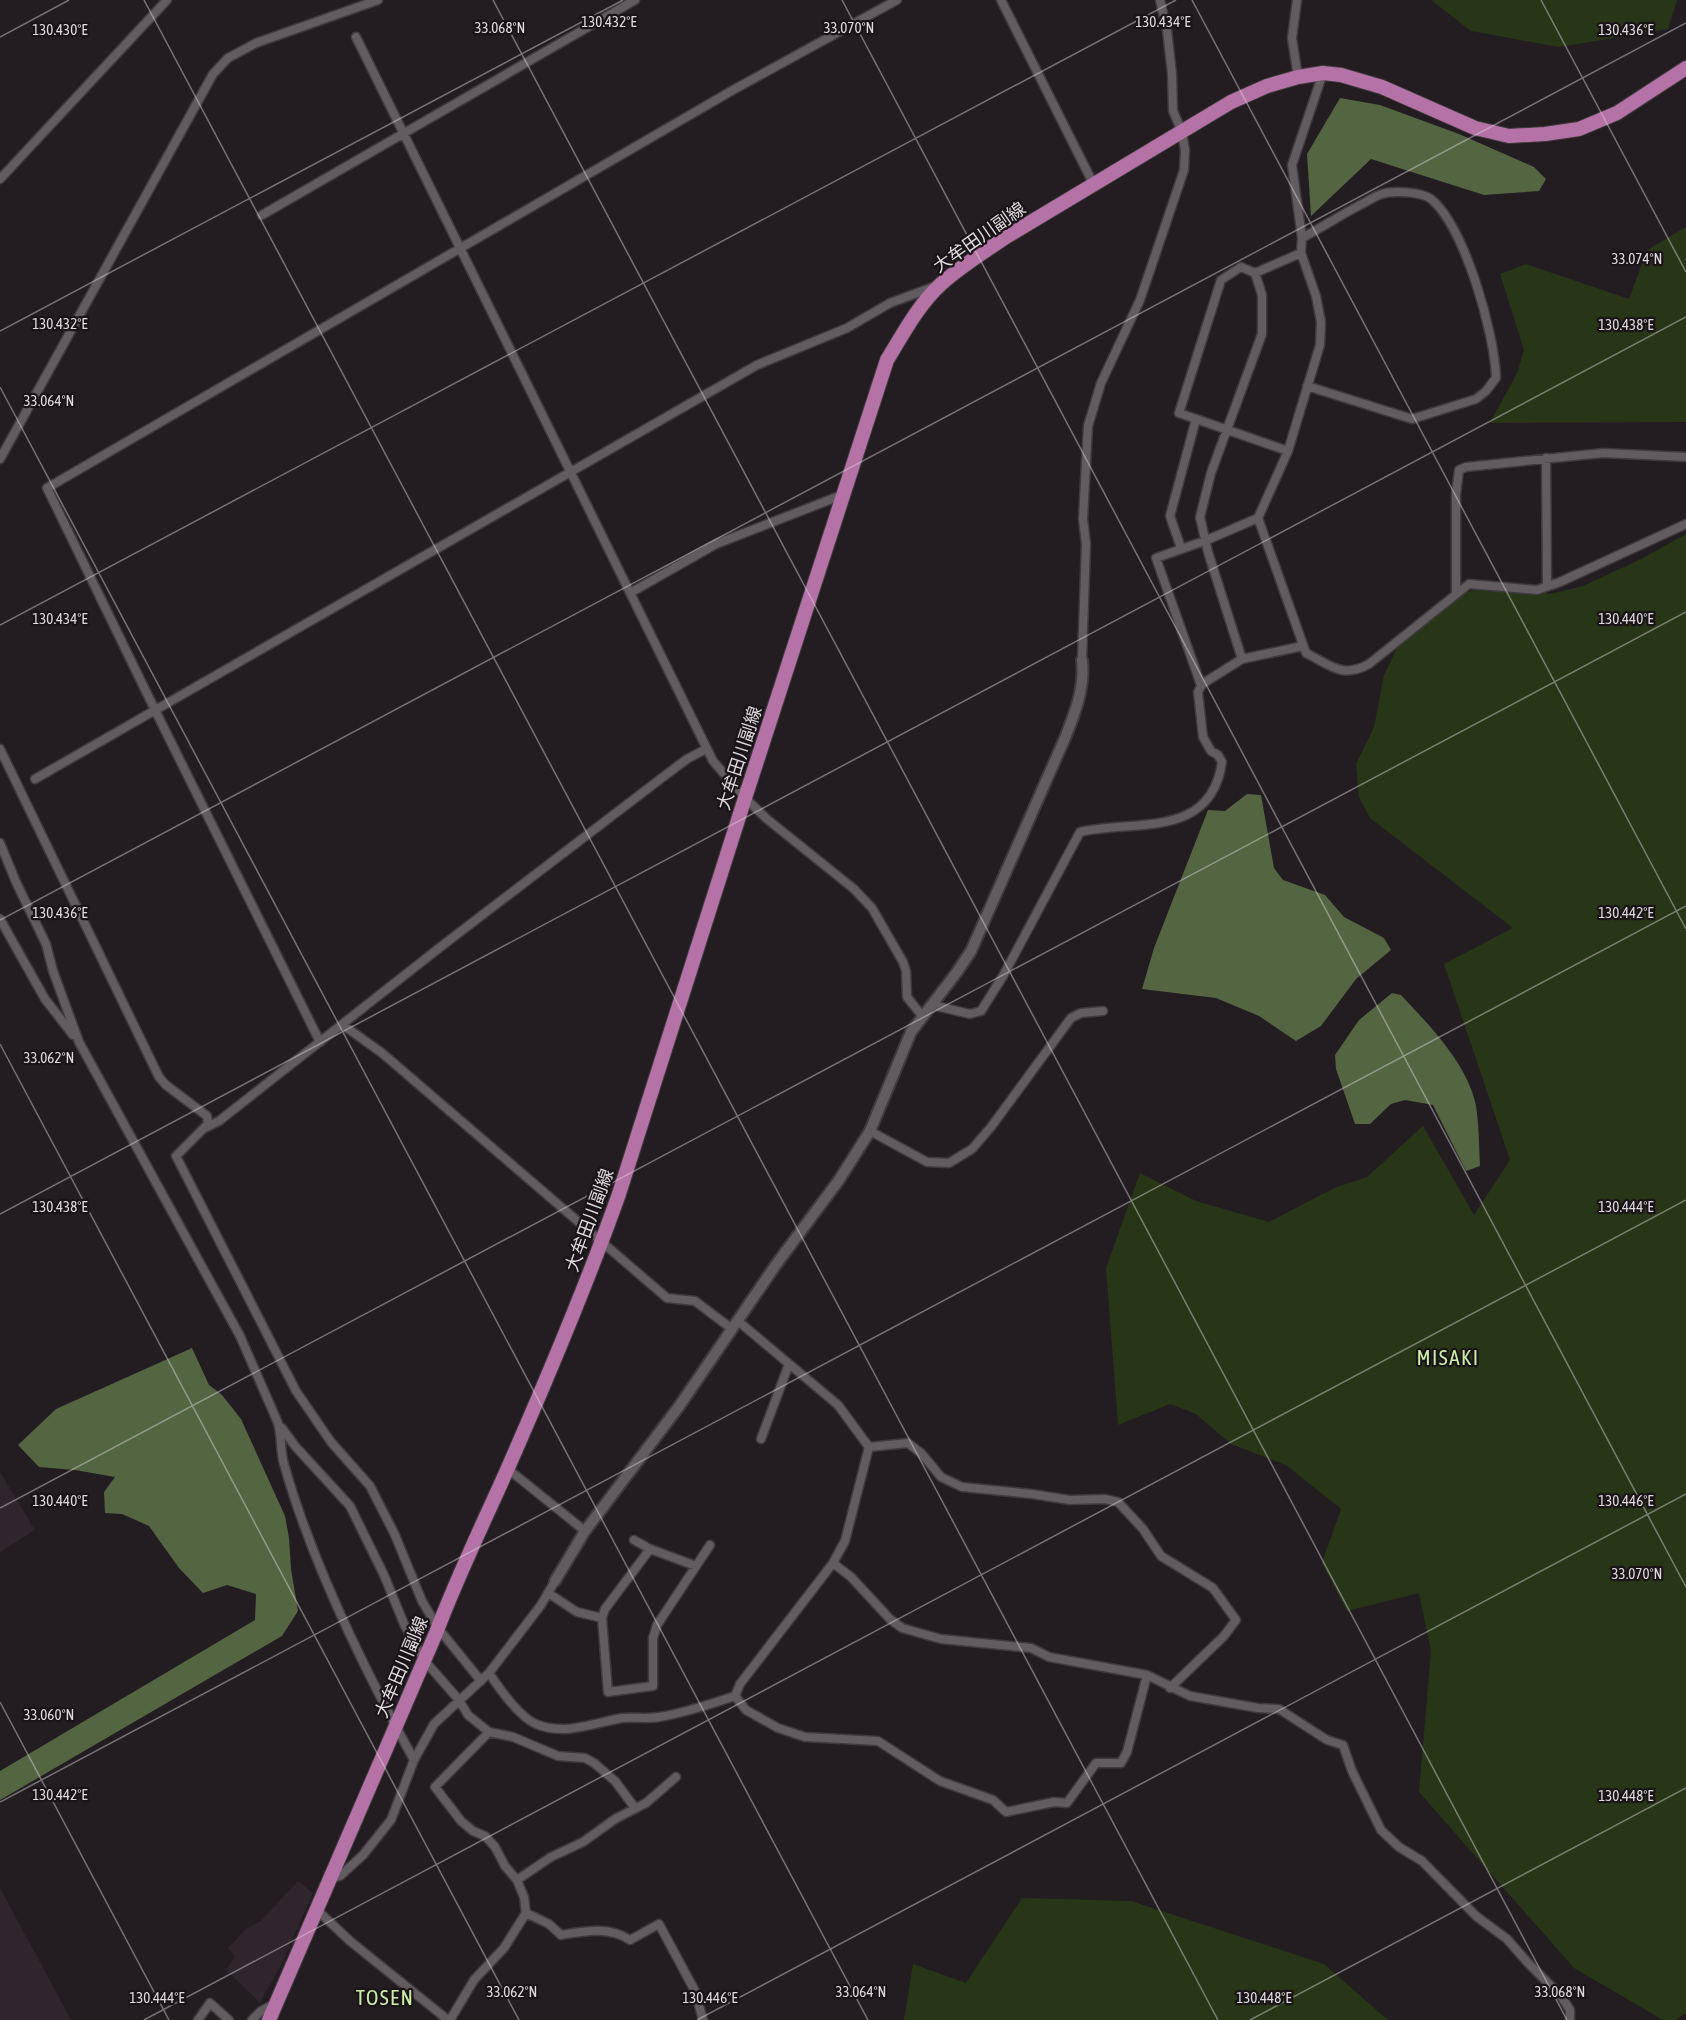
<svg xmlns="http://www.w3.org/2000/svg" width="1686" height="2020" font-family="'Asap Condensed','Noto Sans JP',sans-serif">
<style>
.built{fill:#30252d}
.green{fill:#273617}
.water{fill:#546542}
.lines{fill:none;stroke-linecap:round;stroke-linejoin:round}
.minor-casing{stroke:#3f3a3d;stroke-width:11}
.tertiary-casing{stroke:#3f3a3d;stroke-width:14}
.primary-casing{stroke:#3f3a3d;stroke-width:16}
.minor{stroke:#625b60;stroke-width:8}
.tertiary{stroke:#625b60;stroke-width:10}
.primary{stroke:#b572a6;stroke-width:14}
.ticks{fill:none;stroke:#dedadd;stroke-width:1.5;stroke-opacity:0.45}
.labels{text-anchor:middle;dominant-baseline:central;stroke-width:4.5;stroke-linejoin:round;paint-order:stroke}
.street-label{font-size:18px;fill:#dedadd;stroke:#1a1418}
.quarter-label{font-size:21px;letter-spacing:1.5px;fill:#caeea8;stroke:#1a1418}
.ticks-label{font-size:15px;text-anchor:middle;fill:#dedadd;stroke:#1a1418;stroke-width:4.5;stroke-linejoin:round;paint-order:stroke}
</style>
<rect width="100%" height="100%" fill="#231d22"/>
<path class="built" d="M0,1472L35,1530L0,1552Z
M298,1881L313,1893L283,1961L260,2003L226,1970L235,1956L228,1948L246,1929L261,1921Z
M0,1888L71,2020H0Z"/>
<path class="green" d="M1431,0H1677L1668,29L1559,47L1471,31Z
M1686,227V422L1490,423L1517,373L1524,350L1500,274L1526,264L1629,299L1647,250Z
M1686,534V2013L1676,2020H1663L1574,1968L1419,1792L1431,1651L1419,1593L1347,1611L1322,1563L1341,1509L1286,1465L1231,1444L1196,1414L1170,1404L1118,1425L1106,1268L1140,1173L1196,1201L1269,1222L1334,1188L1367,1177L1423,1126L1474,1215L1510,1160L1444,964L1513,928L1370,818L1359,797L1356,764L1374,727L1384,675L1397,648L1446,600L1498,581L1550,594L1583,586L1643,558Z
M1022,1898L1131,1901L1324,1964L1388,2020H904L913,1964L966,1983Z"/>
<path class="water" d="M1340,98L1380,105L1459,134L1534,167L1546,179L1539,191L1484,195L1371,159L1311,216L1307,154Z
M1247,794L1261,795L1274,868L1283,880L1325,895L1344,917L1384,938L1391,950L1356,979L1321,1026L1296,1041L1259,1016L1216,998L1142,989L1154,948L1208,810L1225,811Z
M1392,993L1401,995C1429,1025 1468,1064 1476,1106C1479,1125 1479,1146 1480,1166L1466,1171L1433,1105L1405,1100L1391,1104L1370,1124H1355L1336,1069L1335,1055L1359,1020Z
M192,1348L209,1385L222,1395L241,1419L285,1516L289,1538L291,1569L298,1611L282,1636L0,1800V1771L255,1620L256,1594L227,1585L203,1593L179,1568L149,1526L122,1514L105,1513L104,1492L115,1477L75,1470L39,1467L18,1445L56,1409Z"/>
<g class="lines">
<g class="minor-casing">
<path id="minor" d="M1001,0L1094,185
M1297,0L1292,38L1298,77
M356,37L713,761L745,798L767,819L854,889L872,908L903,962L906,971L907,997L923,1017
M0,179L167,0
M262,215L635,0
M1302,238C1322,227 1341,215 1362,204C1368,201 1375,196 1382,194C1393,190 1422,192 1431,199C1465,227 1495,335 1496,378L1486,391L1476,399L1412,419L1307,386
M1288,451L1179,413L1221,280L1241,267L1255,273L1301,253
M1546,458L1547,586
M0,459L213,74L228,58L256,43L378,0
M1258,518L1306,653C1330,665 1342,679 1369,664L1469,584L1537,590L1560,582L1686,524
M1181,548L1170,516L1196,419
M630,593L716,544L842,495
M1456,594V494L1459,470L1466,467L1603,453L1686,457
M1242,659L1208,552L1200,517L1211,473L1262,334V295L1255,273
M1082,660L1086,544L1083,519L1088,426L1101,383L1140,300L1184,170L1185,150L1182,132L1173,111L1172,74L1167,30L1160,0
M1201,685L1156,558L1207,540L1258,518L1288,451L1320,345L1321,322L1316,296L1301,253L1302,238L1292,165L1323,73
M0,749L159,1077L166,1085L207,1116L208,1124L176,1156L296,1391L331,1442L370,1486L395,1535L422,1601L438,1628L481,1681
M35,779L757,365L847,328L890,303L936,286
M0,843L16,882L46,944L53,971L79,1042L240,1336L278,1423C282,1437 280,1451 284,1464C312,1564 364,1669 414,1760
M0,919L45,999L73,1035
M932,1005L970,1014L981,1011L1003,976L1080,832C1134,819 1211,840 1222,762L1218,755L1211,751L1203,737L1198,692L1202,684L1242,659L1303,646
M343,1025L382,1053L667,1298L695,1301L732,1329
M320,1042L155,710L47,488L733,90L897,0
M205,1128L219,1121L443,945L663,777L687,759L706,749
M870,1131L927,1162L949,1163L972,1149L991,1127L1071,1018L1081,1013L1103,1011
M282,1428L295,1446L350,1506L384,1575L404,1624L424,1660L459,1700L468,1715L489,1732L513,1737L558,1756L585,1758L594,1763L615,1781L635,1808
M761,1439L789,1364
M869,1447L908,1443L922,1454L941,1477L962,1487L1032,1494L1070,1500L1105,1499L1118,1502L1143,1529L1161,1556L1213,1588L1236,1620L1224,1636L1170,1688
M508,1469L585,1531
M634,1540L650,1549L696,1566
M833,1563L851,1577L890,1619L902,1628L941,1639L1031,1648L1049,1657L1147,1675L1190,1696L1258,1708L1279,1709L1327,1740L1343,1745L1352,1771L1381,1830L1399,1847L1422,1861L1476,1916L1507,1939L1529,1964L1561,1996L1570,2010V2020
M548,1593L577,1612L602,1618L608,1692L653,1686V1638L657,1625L710,1545
M602,1618L605,1609L650,1549
M489,1673C499,1688 519,1717 536,1724C564,1736 594,1723 622,1718C634,1717 647,1719 659,1717C685,1713 711,1704 735,1696
M735,1696L746,1710L778,1728L805,1737L878,1741L940,1781L993,1800L1006,1812L1054,1802L1067,1803L1096,1763H1121L1127,1752L1147,1675
M735,1696L740,1684L833,1563L845,1541L869,1447L838,1405L738,1321
M329,1879L340,1876L363,1855L391,1820L414,1760L434,1724L489,1673L541,1605L555,1581
M517,1880L551,1857L583,1842L615,1819L646,1803L676,1777
M317,1910L350,1941L448,2020
M526,1913L549,1924L561,1935C585,1931 609,1926 630,1940L659,1924L695,1991L703,2020
M198,2020L210,2003L229,2020
M252,2020L261,2011L276,2003
M450,2020L474,1980L504,1948L526,1913L524,1897L517,1880L505,1866L495,1847L485,1836L473,1831L461,1821L435,1787L489,1732"/>
</g>
<g class="tertiary-casing">
<path id="tertiary" d="M555,1581L585,1531L680,1405L775,1266L839,1180L870,1131L911,1032L957,972L971,951L1065,738C1075,713 1085,688 1082,660"/>
</g>
<g class="primary-casing">
<path id="primary" d="M269,2020L436,1633C457,1577 483,1524 507,1470C547,1379 586,1287 619,1194L745,798L887,360C903,334 918,305 941,284C961,266 984,252 1006,237L1231,102L1267,86L1298,77L1323,73L1341,75L1382,87L1475,128L1509,136L1545,134L1579,129L1617,113L1686,68"/>
</g>
<use href="#minor" class="minor"/>
<use href="#tertiary" class="tertiary"/>
<use href="#primary" class="primary"/>
</g>
<path class="ticks" d="M144,0L1218,2020M493,0L1567,2020M842,0L1686,1587M1192,0L1686,929M1541,0L1686,272M0,37L69,0M0,331L623,0M0,387L868,2020M0,625L1176,0M0,920L1686,23M0,1044L519,2020M0,1214L1686,317M0,1508L1686,612M0,1702L169,2020M0,1802L1686,906M144,2020L1686,1200M697,2020L1686,1494M1250,2020L1686,1788"/>
<g class="labels">
<g class="street-label">
<text transform="translate(979 237) rotate(-35)">大牟田川副線</text>
<text transform="translate(739 758) rotate(-72)">大牟田川副線</text>
<text transform="translate(589 1220) rotate(-70)">大牟田川副線</text>
<text transform="translate(401 1667) rotate(-67)">大牟田川副線</text>
</g>
<g class="quarter-label">
<text x="1448" y="1357">MISAKI</text>
<text x="385" y="1997">TOSEN</text>
</g>
</g>
<g class="ticks-label">
<text x="609" y="27">130.432°E</text>
<text x="1163" y="27">130.434°E</text>
<text x="500" y="33">33.068°N</text>
<text x="849" y="33">33.070°N</text>
<text x="60" y="35">130.430°E</text>
<text x="1626" y="35">130.436°E</text>
<text x="1637" y="264">33.074°N</text>
<text x="60" y="329">130.432°E</text>
<text x="1626" y="330">130.438°E</text>
<text x="49" y="406">33.064°N</text>
<text x="60" y="624">130.434°E</text>
<text x="1626" y="624">130.440°E</text>
<text x="60" y="918">130.436°E</text>
<text x="1626" y="918">130.442°E</text>
<text x="49" y="1063">33.062°N</text>
<text x="60" y="1212">130.438°E</text>
<text x="1626" y="1212">130.444°E</text>
<text x="60" y="1506">130.440°E</text>
<text x="1626" y="1506">130.446°E</text>
<text x="1637" y="1579">33.070°N</text>
<text x="49" y="1720">33.060°N</text>
<text x="60" y="1800">130.442°E</text>
<text x="1626" y="1801">130.448°E</text>
<text x="512" y="1997">33.062°N</text>
<text x="861" y="1997">33.064°N</text>
<text x="1560" y="1997">33.068°N</text>
<text x="157" y="2003">130.444°E</text>
<text x="710" y="2003">130.446°E</text>
<text x="1264" y="2003">130.448°E</text>
</g>
</svg>
